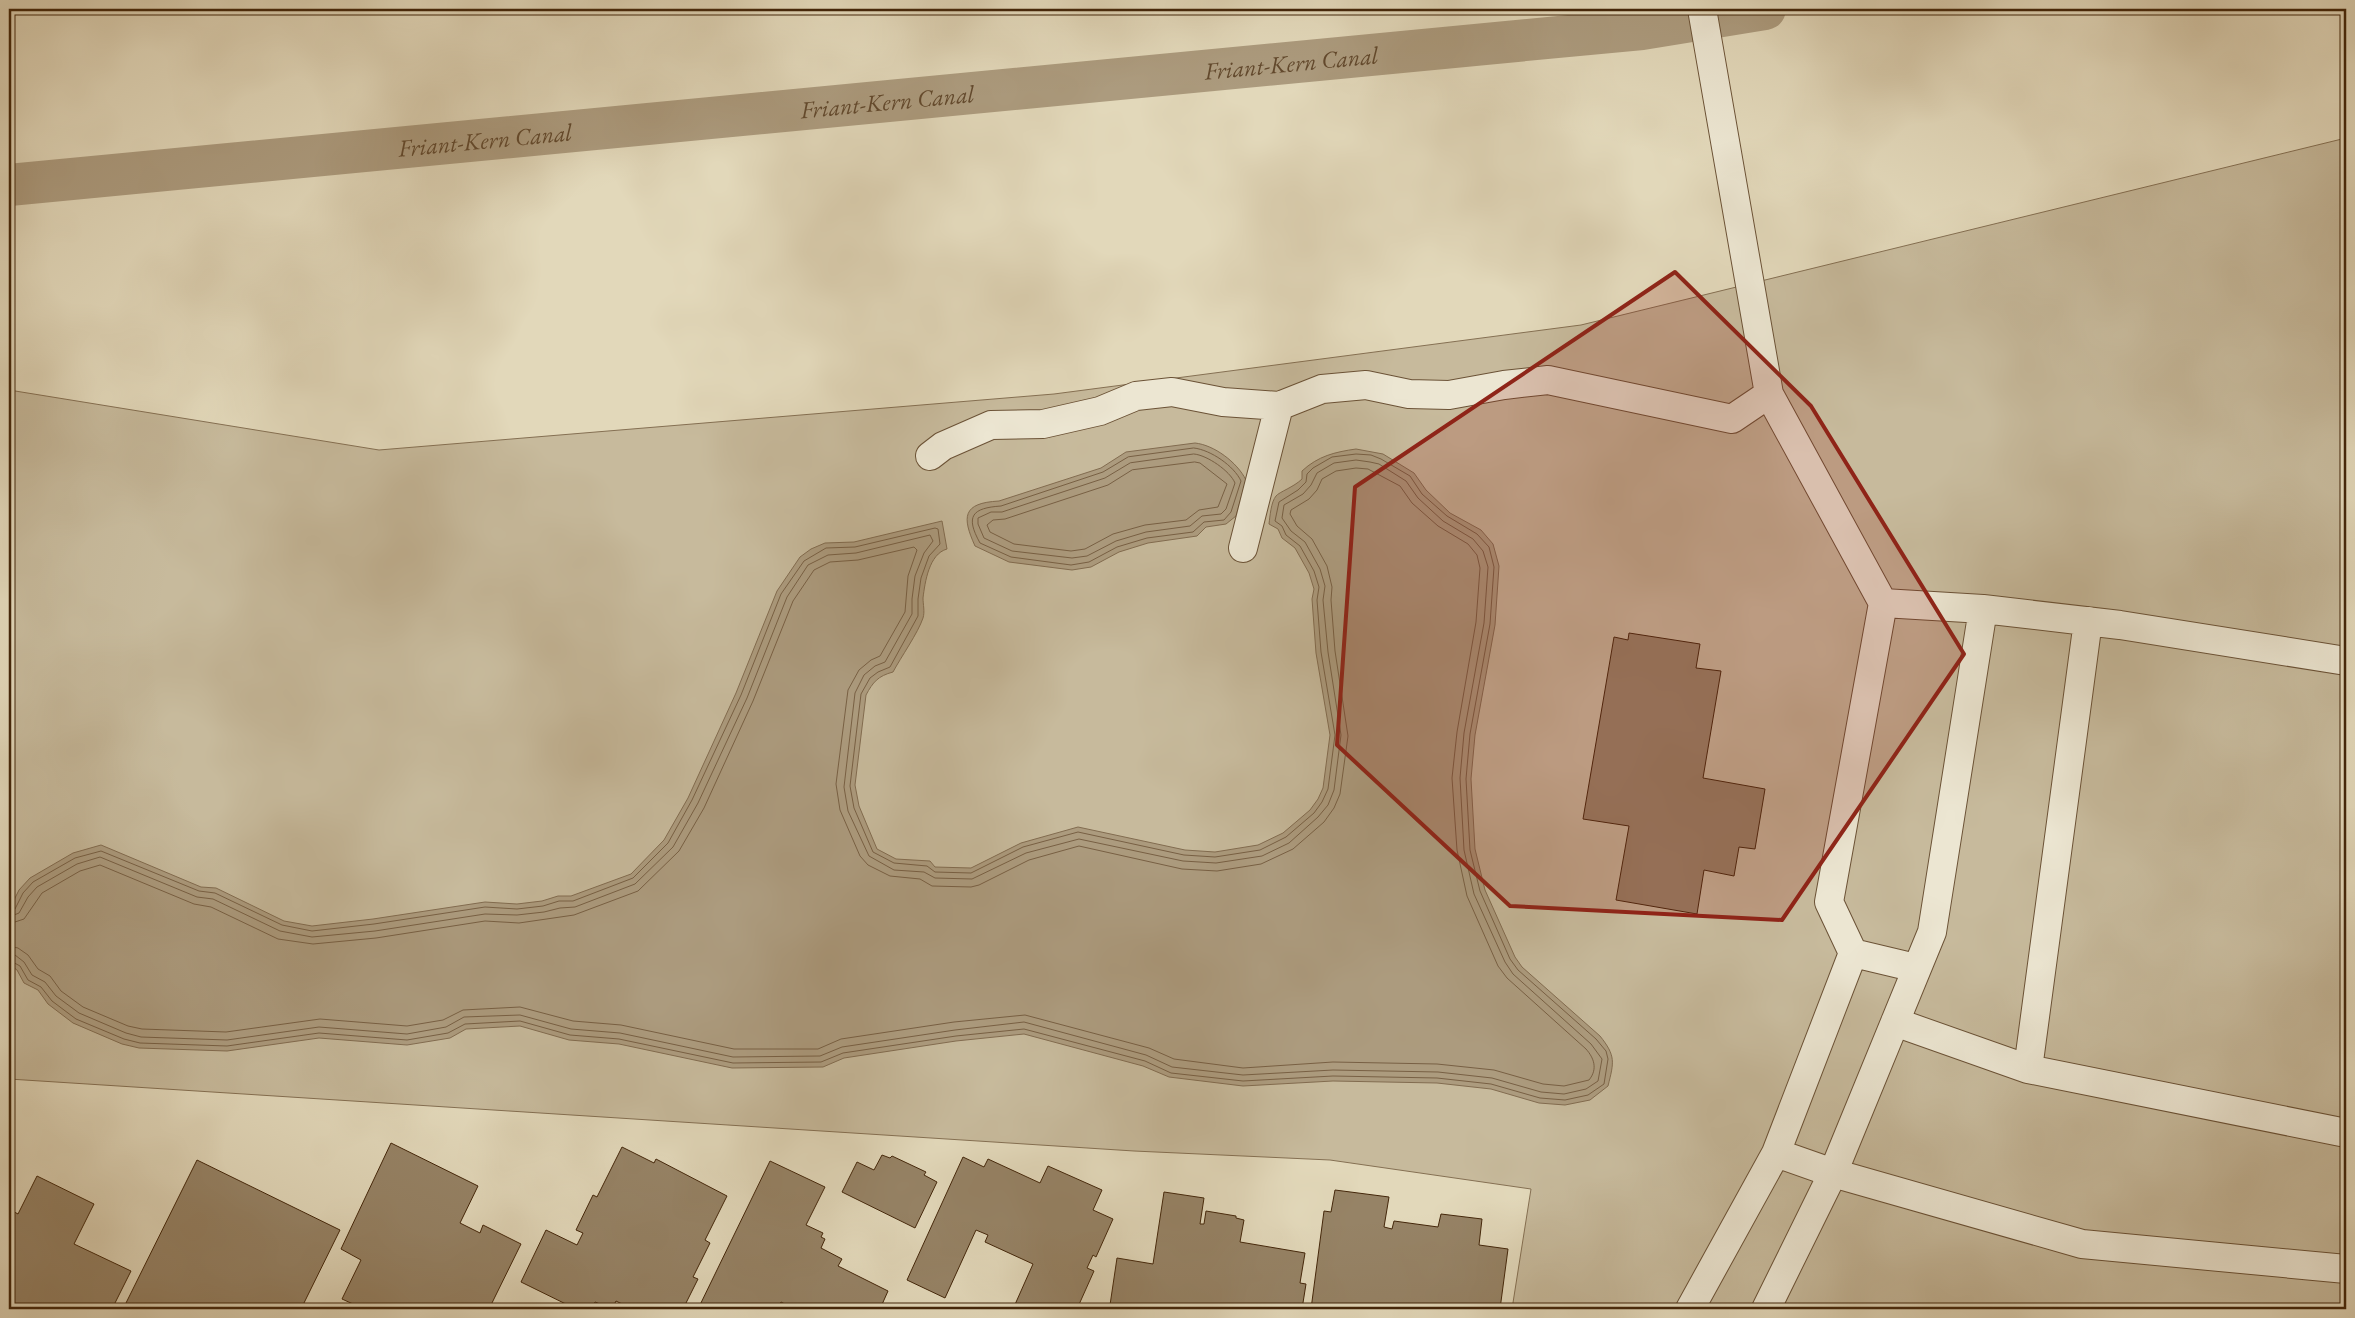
<svg xmlns="http://www.w3.org/2000/svg" width="2355" height="1318" font-family="'EB Garamond',serif">
<style>
.green{fill:#c7ba9c;stroke:#857053}
.water{fill:#ac9b7e;stroke:#826c50}
.lines{fill:none;stroke-linecap:round;stroke-linejoin:round}
.shore{stroke:#786044;stroke-width:1}
.canal{stroke:#ac9b7e;stroke-width:42}
.building{fill:#968366;stroke:#43260a}
.minor-casing{stroke:#6b5236;stroke-width:30}
.minor{stroke:#ece6d2;stroke-width:28}
.marked{fill:#8f2418;fill-opacity:0.2;stroke:#8f2418;stroke-width:4;stroke-linejoin:round}
.labels{text-anchor:middle;dominant-baseline:central;stroke-width:4;stroke-linejoin:round;paint-order:stroke}
.water-label{font-size:24px;font-style:italic;fill:#62492d;stroke:#ece6d2}
</style>
<rect width="100%" height="100%" fill="#e2d8ba"/>
<filter id="stains"><feTurbulence type="fractalNoise" baseFrequency=".004" numOctaves="4"/><feColorMatrix values="0 0 0 0 .2 0 0 0 0 .09 0 0 0 0 .02 0 0 0 .5 -.17"/></filter>
<radialGradient id="worn" r=".72"><stop offset=".6" stop-color="#630" stop-opacity="0"/><stop offset="1" stop-color="#630" stop-opacity=".3"/></radialGradient>
<path class="green" d="M2346,138V1309H1512L1531,1189L1330,1160L1134,1151L9,1079V390L379,450L1054,394L1581,325Z"/>
<path class="water" d="M1195,443C1214,445 1237,462 1246,480L1236,516L1226,524L1206,527L1197,536L1148,543L1119,552L1091,567L1072,570L1009,562L975,546C962,517 962,503 999,501L1101,468L1126,452Z
M1356,449L1383,454L1414,473L1426,490L1450,513L1481,530L1493,544L1499,566L1495,625L1475,735L1471,779L1475,849L1485,890L1515,957L1522,967L1600,1036C1616,1056 1614,1062 1608,1086L1590,1100L1565,1105L1539,1103L1491,1089L1437,1083L1333,1081L1243,1086L1169,1077L1143,1066L1024,1034L956,1041L844,1058L823,1067L732,1068L619,1044L569,1040L520,1026L466,1029L450,1038L407,1045L319,1038L227,1051L139,1048L122,1044L73,1023L48,1004L38,990L24,983L17,970L9,964V910L19,890L30,878L73,853L101,845L201,887L216,888L284,921L312,926L373,919L485,902L517,904L542,901L558,896H571L631,874L664,840L688,798L736,693L777,591L800,557L811,549L825,543L854,542L942,521L947,549C929,554 925,582 923,598C923,604 925,612 923,618C918,633 901,657 893,672C878,676 873,682 866,695L855,785L859,806L877,849L896,859L930,861L935,867L971,868L1021,843L1078,827L1185,850L1215,852L1258,845L1283,833L1310,810L1318,799L1323,788L1330,735L1316,653L1312,599L1314,589L1309,573L1295,548L1282,538L1278,529L1269,524C1270,516 1271,502 1276,496C1279,492 1294,487 1302,479V471C1318,456 1335,452 1356,449Z"/>
<g class="lines">
<path class="shore" d="M1194,448C1211,450 1234,466 1241,481L1231,512L1224,520L1204,522L1193,532L1147,538L1117,547L1089,562L1071,565L1011,557L980,543C965,516 972,508 1001,506L1103,472L1128,457Z
M1194,454C1207,455 1230,471 1235,483L1226,509L1221,514L1202,516L1190,526L1146,532L1116,541L1087,556L1072,558L1012,551L984,538L978,524V518L991,512H1002L1105,478L1130,463Z
M1195,462L1200,463L1227,484L1218,507L1199,510L1186,520L1145,525L1113,534L1085,549L1071,551L1014,544L990,532L987,525L993,520L1005,519L1108,485L1132,470Z
M9,911L15,909L23,893L33,882L75,858L101,851L199,891L215,893L282,925L312,931L374,924L485,907L517,909L543,906L559,901H573L633,878L668,843L692,800L741,695L781,594L804,561L826,548L855,547L935,528L938,529L940,544L929,556L921,578L918,599V616L890,667L878,672L870,678L861,694L850,786L854,808L873,852L894,863L927,866L935,872L971,873L1023,847L1078,832L1184,855L1215,857L1260,850L1286,837L1314,813L1322,802L1328,789L1335,735L1321,652L1317,600L1319,587L1314,571L1300,546L1286,535L1282,526L1275,521L1279,502L1298,490L1306,482L1307,474L1313,468L1332,457L1356,454L1371,455L1381,459L1410,476L1422,494L1447,516L1477,534L1489,547L1494,567L1490,624L1470,734L1466,779L1470,850L1480,891L1510,959L1518,970L1596,1039L1606,1051L1608,1059L1604,1084L1588,1095L1565,1100L1540,1098L1491,1084L1437,1078L1333,1076L1243,1081L1171,1073L1145,1061L1024,1029L956,1036L843,1053L821,1062L733,1063L619,1039L570,1035L520,1021L465,1024L448,1033L407,1040L319,1033L227,1046L140,1043L124,1039L76,1019L52,1001L41,987L28,980L20,966L9,960
M9,917L19,913L28,897L37,887L77,864L100,857L197,897L213,899L280,931L312,937L375,931L485,914L517,915L544,912L560,908L575,907L635,884L673,847L698,803L747,698L787,597L808,565L828,555L856,553L930,535L933,541L924,553L915,576L912,599V614L885,662L875,666L864,675L855,693L844,787L848,811L869,856L894,870L924,872L935,878L972,879L1026,853L1079,839L1183,861L1216,863L1262,856L1289,843L1318,817L1328,805L1334,790L1341,735L1328,652L1323,600L1325,586L1320,569L1305,542L1291,531L1282,518L1284,505L1303,494L1311,485L1317,473L1334,463L1356,460L1370,462L1379,464L1406,481L1418,498L1443,521L1473,539L1483,551L1488,567L1484,623L1464,733L1460,778L1464,850L1474,894L1505,962L1513,974L1591,1044L1602,1059L1598,1081L1586,1089L1564,1094L1541,1092L1492,1078L1438,1072L1333,1070L1243,1075L1172,1067L1146,1055L1024,1022L955,1030L842,1047L820,1056L733,1057L620,1033L571,1029L520,1015L464,1017L446,1027L407,1034L319,1027L227,1040L141,1037L126,1033L79,1013L56,996L45,982L32,975L24,962L15,955L9,954
M9,924L24,919L42,893L80,871L100,865L194,904L211,907L278,939L313,944L376,938L485,921L519,923L574,915L638,891L679,851L704,808L753,701L793,601L814,570L830,562L858,560L914,547L917,550L908,576L905,612L880,656L871,660L859,670L848,690L836,784L840,810L860,856L868,865L890,876L920,879L932,886L971,887L979,885L1029,860L1079,846L1182,869L1217,871L1261,864L1293,849L1324,822L1334,808L1340,794L1348,736L1335,651L1331,600L1332,587L1327,566L1312,539L1297,526L1290,514L1291,510L1309,499L1317,490L1322,479L1336,471L1356,468L1368,469L1400,486L1412,503L1438,526L1468,544L1477,555L1480,568L1476,622L1457,732L1452,778L1457,850L1467,896L1498,966L1507,978L1586,1049C1594,1058 1598,1069 1589,1080L1564,1086L1543,1084L1494,1070L1437,1064L1333,1062L1243,1068L1174,1059L1149,1048L1025,1015L954,1022L841,1039L818,1049H734L621,1025L573,1021L520,1007L463,1010L443,1020L407,1026L320,1019L226,1032L142,1029L128,1026L83,1007L61,991L50,976L38,969L28,955L18,948L9,946"/>
<path class="canal" id="s1" d="M9,185L1642,29L1765,9"/>
</g>
<path class="building" d="M1629,633L1700,644L1696,668L1721,671L1703,778L1765,789L1755,849L1739,847L1734,876L1704,870L1697,914L1616,900L1629,826L1583,819L1614,637L1628,640Z
M391,1143L478,1186L460,1223L480,1233L483,1225L521,1244L489,1309H364L342,1299L361,1260L341,1249Z
M622,1147L654,1163L656,1159L727,1196L705,1240L710,1243L693,1277L698,1279L683,1309H626L628,1307L616,1301L612,1309L595,1302L592,1309H576L521,1282L546,1230L577,1245L583,1233L576,1230L593,1195L597,1197Z
M882,1155L890,1158L892,1156L926,1172L924,1175L937,1182L915,1228L842,1192L857,1162L874,1170Z
M963,1157L984,1167L988,1159L1040,1183L1048,1166L1102,1190L1093,1210L1113,1219L1096,1257L1093,1255L1087,1268L1094,1271L1077,1309H1013L1033,1264L985,1242L988,1235L976,1230L945,1298L907,1280Z
M197,1160L340,1230L301,1309H123Z
M770,1161L825,1187L806,1225L823,1233L821,1237L825,1239L821,1248L842,1259L838,1266L888,1291L880,1309H794L781,1302L777,1309H698Z
M37,1176L94,1204L74,1244L131,1271L112,1309H9V1209L18,1214Z
M1335,1190L1389,1197L1384,1227L1392,1229L1394,1221L1438,1227L1441,1214L1482,1219L1479,1245L1508,1249L1500,1309H1311L1324,1211L1331,1212Z
M1164,1192L1204,1198L1200,1224H1204L1206,1211L1236,1216V1218L1244,1220L1240,1242L1305,1253L1300,1283L1306,1284L1302,1309H1137L1110,1305L1117,1258L1153,1264Z"/>
<g class="lines">
<g class="minor-casing">
<path id="minor" d="M1279,406L1322,389L1366,385L1409,394L1449,395L1504,385L1548,380L1732,419L1769,394
M930,456L943,446L991,425L1043,424L1100,411L1136,396L1172,392L1223,402L1279,406L1243,548
M1883,603L1983,609L2120,625L2346,661
M1853,953L1916,968
M1895,1022L2028,1069L2346,1133
M2028,1069L2088,621
M1776,1153L1833,1173L2082,1244L2346,1269
M1690,1309L1776,1153L1853,953L1829,902L1883,603L1769,394L1702,9
M1766,1309L1833,1173L1932,932L1983,609"/>
</g>
<use href="#minor" class="minor"/>
</g>
<path class="marked" d="M1675,272L1811,406L1964,654L1782,920L1510,906L1337,745L1355,487Z"/>
<g class="labels">
<g class="water-label">
<text stroke="none"><textPath href="#s1" startOffset="1288">Friant-Kern Canal</textPath></text>
<text stroke="none"><textPath href="#s1" startOffset="882">Friant-Kern Canal</textPath></text>
<text stroke="none"><textPath href="#s1" startOffset="478">Friant-Kern Canal</textPath></text>
</g>
</g>
<rect width="2355" height="1318" fill="none" stroke="#e2d8ba" stroke-width="30"/>
<rect x="10" y="10" width="2335" height="1298" fill="none" stroke="#43260a" stroke-width="2.5"/>
<rect x="15" y="15" width="2325" height="1288" fill="none" stroke="#43260a"/>
<rect width="100%" height="100%" filter="url(#stains)"/>
<rect width="100%" height="100%" fill="url(#worn)"/>
</svg>
